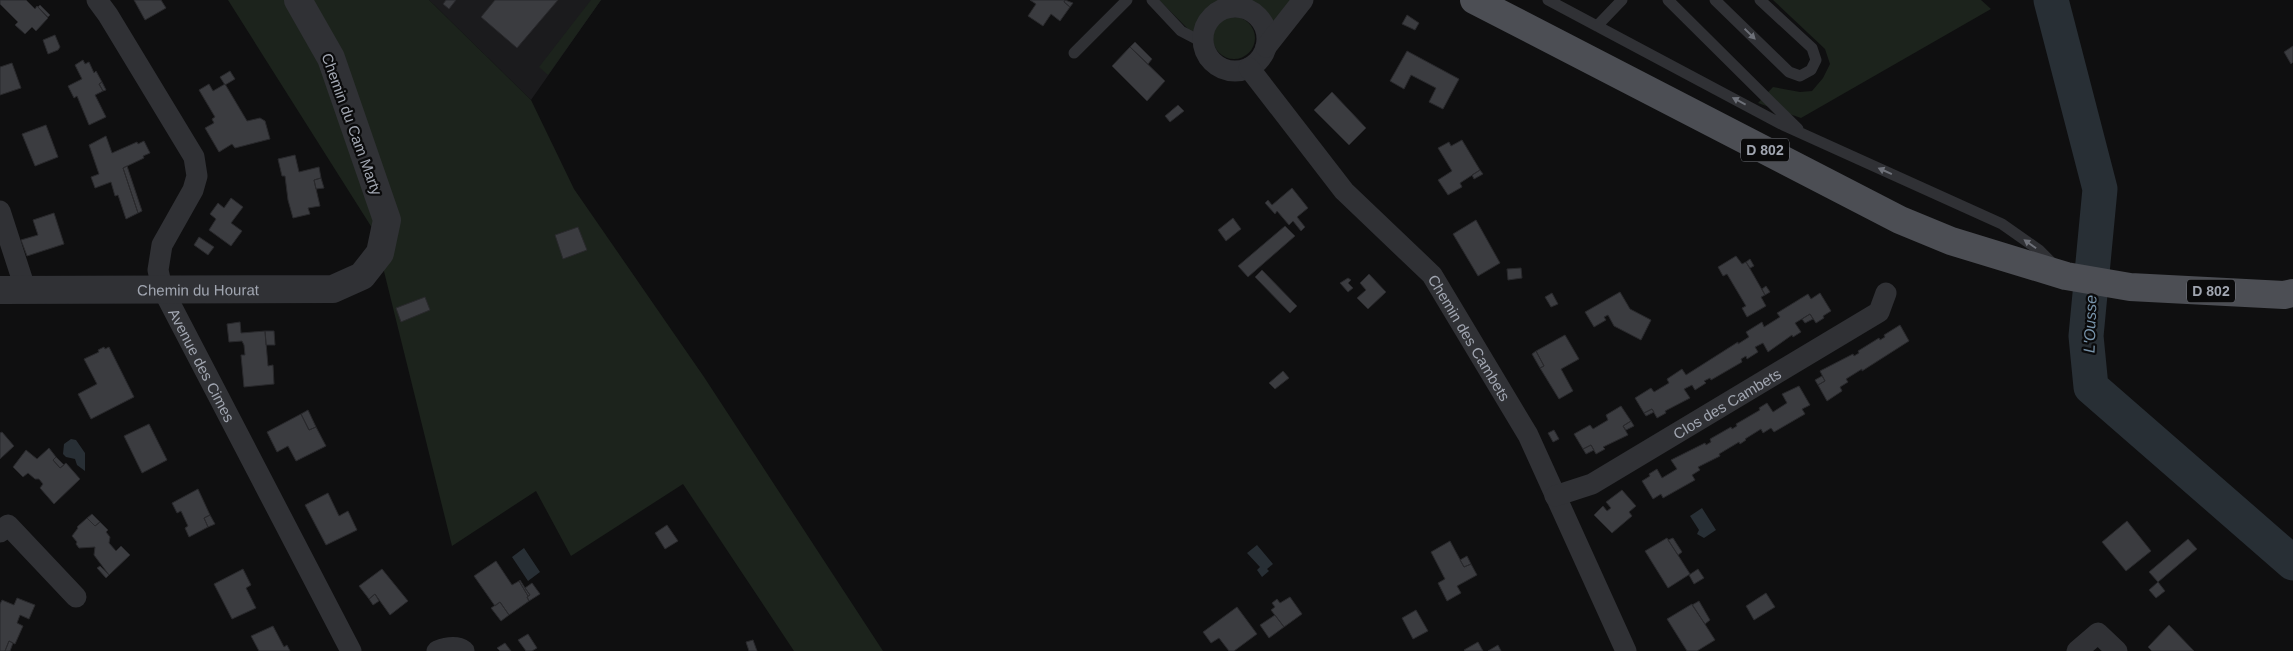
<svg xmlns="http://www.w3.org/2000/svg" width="2293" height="651" font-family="Arial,sans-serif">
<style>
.built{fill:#1b1b1d}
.green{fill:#1c231c}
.water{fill:#282f35}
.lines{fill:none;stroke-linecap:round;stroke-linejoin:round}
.river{stroke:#282f35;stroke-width:35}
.building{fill:#3b3c40;stroke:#29292c}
.service{stroke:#303135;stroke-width:11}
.minor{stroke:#303135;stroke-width:21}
.tertiary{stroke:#303135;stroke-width:28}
.primary{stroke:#4c4e54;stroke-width:28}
.oneway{fill:#6e7179}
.labels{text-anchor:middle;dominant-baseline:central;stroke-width:4.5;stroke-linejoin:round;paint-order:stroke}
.shield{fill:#0a0a0b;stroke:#74777f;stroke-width:1}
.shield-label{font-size:14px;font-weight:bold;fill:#a1a6b1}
.street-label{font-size:15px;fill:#a1a6b1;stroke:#0a0a0b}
.water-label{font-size:16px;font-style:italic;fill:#7894ab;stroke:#0a0a0b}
</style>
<rect width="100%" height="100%" fill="#0f0f10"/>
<path class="built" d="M429,0H601L531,100Z"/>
<path class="green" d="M228,0H429L531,100L574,189L704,377L883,651H794L683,484L571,556L536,491L452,546L374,231Z
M591,0H601L548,75L539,67Z
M1159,0H1225C1201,7 1208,24 1191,32Z
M1240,0H1299L1271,26C1264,14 1253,3 1240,0Z
M1773,0H1981L1991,9L1801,118L1758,103L1773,87L1800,92L1812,91L1823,78L1830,64L1825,49Z
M1213 38a21 21 0 1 1 42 0a21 21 0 1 1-42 0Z"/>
<path class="water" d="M71,439L76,440L85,453V471L77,465L75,459L66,457L63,454L64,444Z
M1702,508L1716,530L1704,538L1697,534L1699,530L1690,516Z
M1257,545L1273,564L1267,569L1269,571L1262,577L1257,570L1260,567L1247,553Z
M524,548L540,572L528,581L512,557Z"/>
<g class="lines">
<path class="river" d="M2051,0L2100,189L2086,336L2091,387L2293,563"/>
</g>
<path class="building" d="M0,0H26L35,9L37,6L48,18L36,31L32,27L25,34L15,25L18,22L0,4Z
M134,0H161L166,8L145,20Z
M446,0H456L449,9L443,4Z
M495,0H558L517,48L481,17Z
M1030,0H1065L1064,2L1070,7L1060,21L1051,14L1043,26L1028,16L1036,4Z
M1065,0L1073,3L1070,7L1064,2Z
M40,5L50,15L48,17L38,7Z
M1407,15L1419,23L1415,30L1402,24Z
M55,35L60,47L58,50L48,54L43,40Z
M1135,42L1152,59L1148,64L1130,47Z
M2293,46V62L2291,64L2284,52Z
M1130,47L1165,81L1147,101L1112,66Z
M1407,51L1459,79L1443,109L1429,102L1436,88L1411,75L1404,89L1390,81Z
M83,60L85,64L89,62L94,73L96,71L102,82L99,84L103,91L95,95L106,117L89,125L77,96L74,98L68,86L82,79L75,65Z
M12,63L21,88L0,95V67Z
M230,71L235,79L225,85L220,77Z
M102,82L106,90L103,91L99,84Z
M209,84L213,91L225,84L247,121L260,118L265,121L270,139L235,148L232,144L219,152L205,128L214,123L212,119L215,117L199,90Z
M1332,92L1366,128L1349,145L1314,110Z
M1178,105L1184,111L1170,122L1165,116Z
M46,125L58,157L35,166L22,134Z
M106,136L112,153L137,142L138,144L144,141L150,153L143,156L144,158L123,168L138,213L126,219L118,195L115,196L111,182L95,188L91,177L99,174L89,145Z
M1462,140L1480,170L1460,183L1462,187L1448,195L1438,180L1452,171L1438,148L1449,142L1451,146Z
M295,155L299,172L319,167L321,178L314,180L320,206L308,208L310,214L293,218L288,200L285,176H282L278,159Z
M127,166L142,211L138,213L123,168Z
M1480,170L1483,174L1474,179L1472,175Z
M321,178L324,188L316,189L314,180Z
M1292,188L1308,208L1297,217L1305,227L1301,231L1293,221L1289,225L1277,211L1275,214L1265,203L1268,200L1272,205Z
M231,198L243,207L231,223L242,231L231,246L209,230L216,219L210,214L218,203L224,208Z
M54,213L64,244L27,256L21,240L38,235L33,220Z
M1233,218L1241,229L1226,241L1218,230Z
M1476,220L1500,263L1478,276L1453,234Z
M1285,226L1295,236L1248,277L1238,266Z
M578,227L587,250L563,259L555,235Z
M199,237L214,247L208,255L194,245Z
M1736,256L1742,264L1746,262L1765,295L1761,297L1766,306L1747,317L1742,308L1746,306L1727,274L1723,276L1718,267Z
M1750,259L1754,266L1750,268L1746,262Z
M1521,268L1522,278L1508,280L1507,269Z
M1262,270L1297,306L1290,313L1255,277Z
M1369,274L1386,292L1368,309L1357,298L1366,290L1360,283Z
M1348,278L1351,280L1348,283L1353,288L1348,292L1340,283Z
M1766,286L1770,292L1765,295L1762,289Z
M1620,292L1630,309L1651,320L1641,340L1614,326L1608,315L1604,317L1606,320L1594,327L1585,312Z
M1552,293L1558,304L1551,307L1545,297Z
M1820,293L1831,311L1823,316L1824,318L1816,323L1810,314L1795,323L1801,332L1793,337L1792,335L1768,352L1763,343L1755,347L1758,352L1747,359L1746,356L1741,359L1742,362L1711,380L1710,378L1704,381L1706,383L1695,390L1692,385L1684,389L1690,398L1665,411L1666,413L1657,418L1652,409L1644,413L1635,398L1651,388L1654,392L1669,383L1667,379L1682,369L1686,375L1738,342V344L1749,337L1746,332L1762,322L1764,327L1780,317L1777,313L1808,294L1811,299Z
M425,297L430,310L401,322L396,308Z
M1810,314L1813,319L1805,323L1802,319Z
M240,322L241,333L265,331L268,366L273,365L274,384L244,387L241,355H245L244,345L242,341L229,342L227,324Z
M1900,325L1909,341L1862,371V369L1846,379L1848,382L1840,387L1842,391L1827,401L1818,385L1825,381L1820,371L1853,354L1854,356L1859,353L1858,351L1879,338L1880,340L1885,337L1884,335Z
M265,331H274L275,345H266Z
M1565,335L1579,359L1561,369L1573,391L1559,399L1540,368L1544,366L1536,351Z
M104,347L105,349L109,347L134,397L91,419L78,394L97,384L84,359L99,352L98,350Z
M1536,351L1544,366L1540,368L1532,354Z
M1283,371L1289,378L1275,389L1269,383Z
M1822,376L1825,381L1818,385L1815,380Z
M1799,386L1810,405L1802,409L1805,414L1774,432L1771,428L1763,433L1761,429L1745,439L1746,440L1740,444L1739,442L1719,454L1720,456L1698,467L1700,470L1692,475L1695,480L1663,498L1661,494L1653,499L1642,481L1650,476L1649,474L1657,469L1662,478L1677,469L1671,460L1705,443L1706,445L1711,442L1710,439L1731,427L1732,429L1737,426L1736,424L1760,410L1759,408L1767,403L1773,412L1787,403L1782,394Z
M1621,406L1631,421L1623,426L1628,435L1603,447L1605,449L1596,454L1591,445L1583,449L1574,434L1590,425L1593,429L1608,420L1606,415Z
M1652,409L1654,412L1646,416L1644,413Z
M308,410L316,427L309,430L301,414Z
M301,414L309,430L316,427L326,446L296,461L288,446L277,452L267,432Z
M1631,421L1634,426L1626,430L1623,426Z
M149,424L167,460L142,473L124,436Z
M1554,430L1559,439L1553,442L1548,433Z
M2,432L14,446L0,459V433Z
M1591,445L1594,450L1586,454L1583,449Z
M49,448L56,457L53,460L60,468L66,463L80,479L54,504L40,488L43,484L39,479H35L28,473L23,477L13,467L26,450L37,459Z
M56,457L64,465L60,468L53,460Z
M198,489L210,515L204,518L208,527L189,537L185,528L188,526L181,511L177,513L172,503Z
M1622,490L1636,506L1629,512L1632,516L1612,533L1594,515L1603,506L1607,511L1611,508L1606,502Z
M328,493L339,516L348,511L357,530L326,545L305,505Z
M92,514L100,522L95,526L87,518Z
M210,515L215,524L208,527L204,518Z
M87,518L95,526L100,522L108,530L106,532L110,537L109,543L116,551L121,546L130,555L109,575L94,555L95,547L79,548L76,544L77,542L72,536L78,528L77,527Z
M2127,521L2151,551L2126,571L2102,542Z
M667,525L678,541L665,549L655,533Z
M1667,538L1690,574L1668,588L1645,551Z
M1673,538L1682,552L1678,555L1668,540Z
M2188,539L2197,549L2158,582L2149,572Z
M1450,541L1464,567L1471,564L1477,575L1457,586L1461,593L1447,601L1438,583L1445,579L1431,552Z
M1467,556L1471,564L1464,567L1460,560Z
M496,561L512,585L519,581L528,596L527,597L529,601L509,615L500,602L495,606L474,576Z
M100,566L109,575L106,578L97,568Z
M243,569L251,585L246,588L256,608L232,619L214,584Z
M382,569L408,601L390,615L375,594L369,599L359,586Z
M1698,569L1704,578L1694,584L1689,575Z
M520,580L525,588L530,595L528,596L519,581Z
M2158,582L2165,591L2156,598L2149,590Z
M532,583L540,594L529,601L527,597L530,595L525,588Z
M1766,593L1775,607L1754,620L1746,606Z
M375,594L379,601L373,605L369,599Z
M1290,597L1302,614L1284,627L1271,610L1275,607L1272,603L1277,599L1280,603Z
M17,598L35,605L29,619L20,615L17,623L23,626L15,644L9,641L5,651H0V604L2,600L14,605Z
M1699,601L1710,620L1705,624L1692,605Z
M500,602L509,615L501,621L491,608Z
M1692,604L1715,640L1697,651H1687L1667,619Z
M1237,607L1257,634L1234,651H1229L1219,638L1211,643L1203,632Z
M1416,610L1428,631L1413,639L1402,618Z
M1275,615L1284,627L1269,638L1260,625Z
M2169,625L2194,651H2152L2148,647Z
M273,626L284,647L287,645L290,651H259L251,636Z
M528,634L537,648L532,651H526L518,640Z
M753,640L757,651H749L746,642Z
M9,641L13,643L10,651H5Z
M1478,642L1483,651H1465L1464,650Z
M505,643L511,651H500L497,648Z
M1498,645L1501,651H1488Z"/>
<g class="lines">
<path class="service" d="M1152,0L1181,31L1202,42
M1548,0L1783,125L2002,224L2039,250L2054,265
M1668,0L1798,129
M1715,0L1789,72L1800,76L1811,70L1816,60L1812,48L1760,0
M1597,26L1622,0
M1074,53L1127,0"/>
<g class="minor">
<path id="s1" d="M97,0L108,15L194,157L197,176L193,190L162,245L158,270L162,288L351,651"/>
<circle cx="1235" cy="39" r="32"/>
<path d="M1266,47L1303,0"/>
<path id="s2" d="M1249,68L1344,191L1432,275L1528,435L1626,651"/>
<path d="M0,211L26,291"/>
<path id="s3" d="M1555,496L1592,484L1879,312L1886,293"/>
<path d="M0,532L8,525L76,597"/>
<path d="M437,651C445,648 456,645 464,651"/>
<path d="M2077,651L2098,633L2117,651"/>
</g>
<path class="tertiary" id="s4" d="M0,290L333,289L362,276L380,253L387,220L331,58L298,0"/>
<path class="primary" d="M1474,0L1900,220L1951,241L2066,276L2130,287L2284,295L2293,293"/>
</g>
<defs><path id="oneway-solid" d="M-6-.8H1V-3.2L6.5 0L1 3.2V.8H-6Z" transform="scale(1.25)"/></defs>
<g class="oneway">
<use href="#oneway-solid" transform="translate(1750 34) rotate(44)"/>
<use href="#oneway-solid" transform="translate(1739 101) rotate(-152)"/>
<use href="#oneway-solid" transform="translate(1885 171) rotate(-156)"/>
<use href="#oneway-solid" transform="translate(2030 244) rotate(-145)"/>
</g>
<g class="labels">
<g class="shield">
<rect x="1741" y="138.5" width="48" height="23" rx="4"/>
<rect x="2187" y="279.5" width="48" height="23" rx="4"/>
</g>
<g class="shield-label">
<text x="1765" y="150">D 802</text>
<text x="2211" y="291">D 802</text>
</g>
<g class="street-label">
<text transform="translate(352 124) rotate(70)">Chemin du Cam Marty</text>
<text stroke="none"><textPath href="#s4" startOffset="198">Chemin du Hourat</textPath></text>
<text stroke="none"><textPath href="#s2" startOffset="350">Chemin des Cambets</textPath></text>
<text stroke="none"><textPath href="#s1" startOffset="412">Avenue des Cimes</textPath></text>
<text stroke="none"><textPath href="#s3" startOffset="196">Clos des Cambets</textPath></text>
</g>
<g class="water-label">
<text transform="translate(2090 324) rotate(-88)">L'Ousse</text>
</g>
</g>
</svg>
